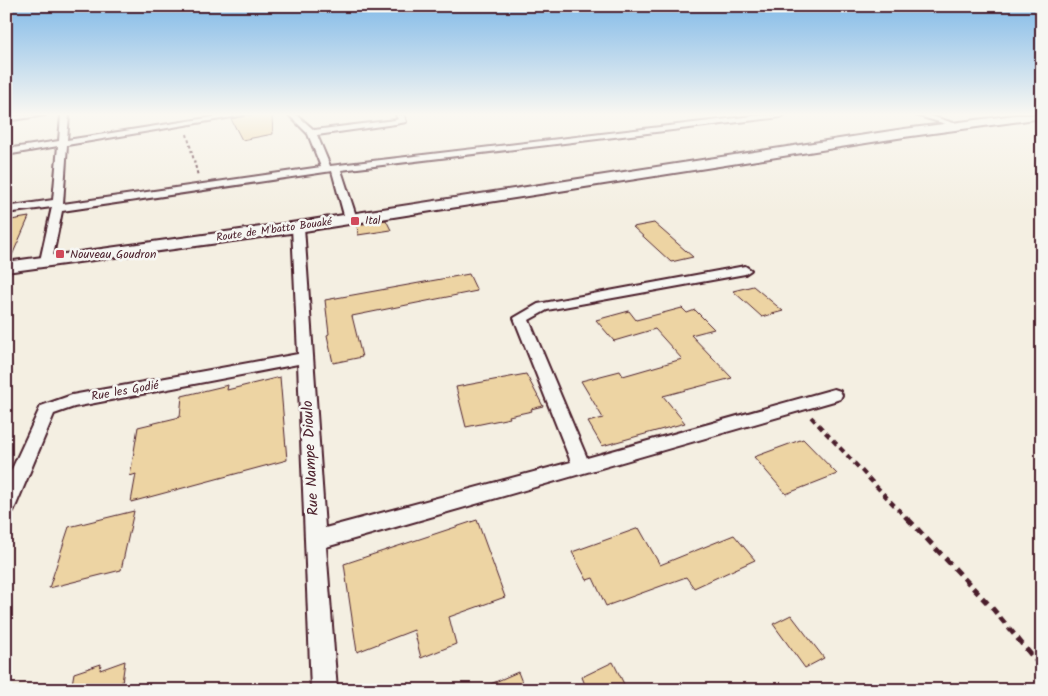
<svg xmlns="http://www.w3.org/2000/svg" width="1048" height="696" font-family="Kalam,sans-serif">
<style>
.building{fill:#edd4a3;stroke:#4a1f2b}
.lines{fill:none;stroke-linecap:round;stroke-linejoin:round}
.street-casing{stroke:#4a1f2b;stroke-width:4}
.secondary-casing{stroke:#4a1f2b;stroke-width:4}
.path-far2{stroke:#4a1f2b;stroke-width:2;stroke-dasharray:3 2.5;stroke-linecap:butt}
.path-far1{stroke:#4a1f2b;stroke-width:4;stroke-dasharray:6 4.5;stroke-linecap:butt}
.path{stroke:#4a1f2b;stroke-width:5;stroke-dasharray:8 5.5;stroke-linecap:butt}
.street{fill:#f6f6f2;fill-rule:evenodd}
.secondary{fill:#f6f6f2;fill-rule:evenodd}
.poi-dot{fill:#d1495b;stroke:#f6f6f2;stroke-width:2}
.labels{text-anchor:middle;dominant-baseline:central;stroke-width:5;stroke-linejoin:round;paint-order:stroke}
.far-poi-label{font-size:11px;fill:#4a1f2b;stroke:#f6f6f2;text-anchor:start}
.far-street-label{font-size:11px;fill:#4a1f2b;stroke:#f6f6f2}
.poi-label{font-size:12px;fill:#4a1f2b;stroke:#f6f6f2;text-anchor:start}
.street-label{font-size:12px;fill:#4a1f2b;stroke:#f6f6f2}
.near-street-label{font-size:15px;fill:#4a1f2b;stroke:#f6f6f2}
</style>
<rect width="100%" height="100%" fill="#f4efe2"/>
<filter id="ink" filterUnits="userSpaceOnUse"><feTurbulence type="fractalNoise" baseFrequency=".02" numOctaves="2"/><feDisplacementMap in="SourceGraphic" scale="10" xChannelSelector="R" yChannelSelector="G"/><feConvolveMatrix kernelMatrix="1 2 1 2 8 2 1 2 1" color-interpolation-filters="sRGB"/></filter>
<g filter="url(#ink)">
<path class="building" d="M246,115H272L273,134L242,140L231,119Z
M29,217L10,260H6V228L11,220Z
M386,220L391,230L358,235L357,225Z
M654,223L693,257L671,262L633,227Z
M469,274L477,291L352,316L362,357L333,363L327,335L329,334L325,300Z
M753,286L783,311L762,317L733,291Z
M682,308L687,313L695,310L714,329L691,335L732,378L663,396L685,423L602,446L588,422L603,418L581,381L620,371L623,376L682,359L655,329L614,341L596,320L629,311L636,320Z
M526,374L543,406L531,409L532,411L509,416L510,418L466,427L456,387Z
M280,377L287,460L131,502L136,474L130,476L138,427L180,417L182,396L228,385L227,390Z
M803,439L837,474L786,494L754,457Z
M134,511L121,570L49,588L69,527Z
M477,520L505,597L449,617L456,644L421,658L414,630L357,652L344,564Z
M639,528L660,565L734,535L755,560L694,588L686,577L606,606L593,578L587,580L572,552Z
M791,615L824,658L805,668L773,624Z
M125,661L121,690H71L74,673L101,664L100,670Z
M613,662L627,690H587L582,677Z
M518,672L525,690H477Z"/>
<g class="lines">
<g class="street-casing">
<path id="street" d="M21,115H45L6,121V117Z
M61,115H69L67,140L226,115H244L67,145L63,204L321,167L308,134L289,115H297L314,130L395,120L398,119L396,115H404L406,122L395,124L317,135L330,166L761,115H784L780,117L341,170L357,219L351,222L345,219L332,171L62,211L52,261L46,265L40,261L52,207L6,213V207L53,200L58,146L6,155V149L59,141Z
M916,115H928L963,126L959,128Z
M298,224L304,227L325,528L571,462L514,318L538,304L745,266L751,270L745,274L547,310L529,320L587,458L834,389L840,391L842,395L840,399L834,401L326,547L337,690H311L298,364L74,407L54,414L16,505L13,511L6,513V482L41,406L72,395L298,354L292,227Z"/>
</g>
<g class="secondary-casing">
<path id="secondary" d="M1015,115H1042V118L904,137L298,232L6,272V262L298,222L904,129Z"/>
</g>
<path class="path-far2" d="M187,134L198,176"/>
<path class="path-far1" d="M811,417L909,521"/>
<path class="path" d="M908,519L993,609L1042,668"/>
<use href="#street" class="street"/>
<use href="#secondary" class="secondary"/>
</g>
</g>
<linearGradient id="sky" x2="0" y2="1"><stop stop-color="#82bae8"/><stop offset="0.54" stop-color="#faf8f2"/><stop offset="1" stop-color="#faf8f2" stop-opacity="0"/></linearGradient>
<rect width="1048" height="212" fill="url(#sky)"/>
<g class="poi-dot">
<rect x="350" y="216" width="10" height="10" rx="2.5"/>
<rect x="55" y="249" width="10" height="10" rx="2.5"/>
</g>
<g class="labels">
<g class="far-poi-label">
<text x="365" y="221">Ital</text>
</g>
<g class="far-street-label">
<text transform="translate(274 230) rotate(-8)">Route de M'batto Bouaké</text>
</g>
<g class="poi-label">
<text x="70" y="254">Nouveau Goudron</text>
</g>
<g class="street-label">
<text transform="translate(125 391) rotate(-10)">Rue les Godié</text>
</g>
<g class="near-street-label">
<text transform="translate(311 458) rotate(-93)">Rue Nampe Dioulo</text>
</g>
</g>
<rect width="1048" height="696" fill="none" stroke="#f6f6f2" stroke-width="25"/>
<rect x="12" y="12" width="1023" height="671" fill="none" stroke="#4a1f2b" stroke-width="2" filter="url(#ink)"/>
</svg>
